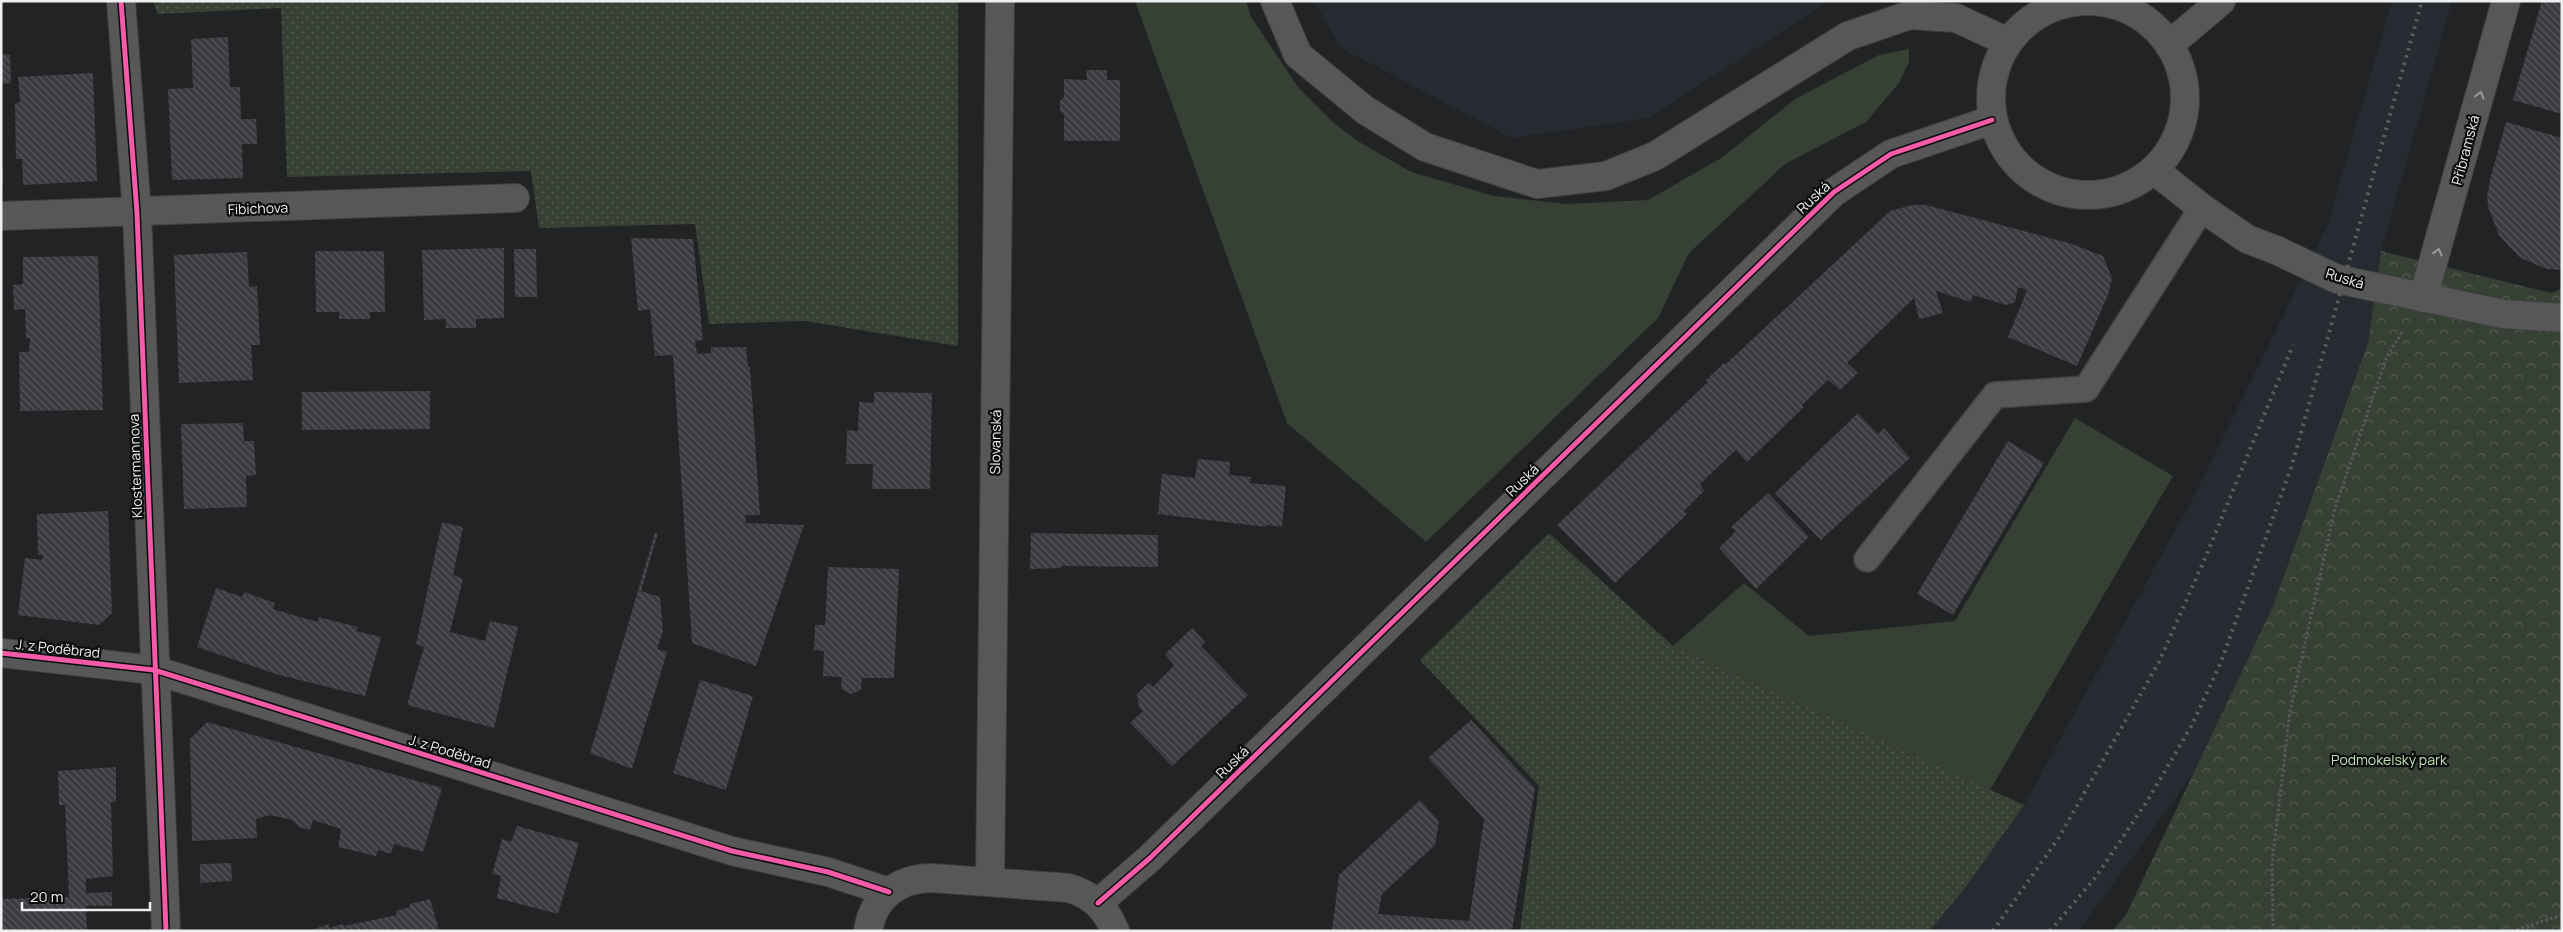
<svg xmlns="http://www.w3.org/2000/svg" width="2563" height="932" font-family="Manrope,sans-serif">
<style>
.built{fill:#262b31}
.grass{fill:#374034}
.forest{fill:url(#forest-crowns)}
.garden{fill:url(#garden-dots)}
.building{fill:url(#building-back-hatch)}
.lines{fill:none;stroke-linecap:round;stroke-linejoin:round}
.lane-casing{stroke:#3f4041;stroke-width:28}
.street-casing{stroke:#3f4041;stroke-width:30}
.path{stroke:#58595a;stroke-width:3;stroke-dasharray:2.5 2.5;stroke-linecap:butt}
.lane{stroke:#575757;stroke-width:25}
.street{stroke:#575757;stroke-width:28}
.rail{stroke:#5d5c5d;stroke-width:4;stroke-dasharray:2.5 5;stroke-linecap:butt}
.cycleway-casing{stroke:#0b0c0d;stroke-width:8}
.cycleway{stroke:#f35aa7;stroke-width:5}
.oneway{stroke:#9b9b9c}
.labels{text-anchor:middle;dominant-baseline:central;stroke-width:4.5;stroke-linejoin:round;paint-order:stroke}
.street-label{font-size:14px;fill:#eeeff0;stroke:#0b0c0d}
.park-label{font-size:14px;fill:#bde1b3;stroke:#0b0c0d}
</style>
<defs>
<pattern id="forest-crowns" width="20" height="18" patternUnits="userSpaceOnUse" patternTransform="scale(1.25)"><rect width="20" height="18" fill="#374034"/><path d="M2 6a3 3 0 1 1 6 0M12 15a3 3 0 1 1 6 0" fill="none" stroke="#545c52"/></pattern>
<pattern id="garden-dots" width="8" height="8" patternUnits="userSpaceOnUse" patternTransform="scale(1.25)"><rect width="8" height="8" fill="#374034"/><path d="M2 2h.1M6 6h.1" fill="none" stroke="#545c52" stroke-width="1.8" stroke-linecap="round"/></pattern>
<pattern id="building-back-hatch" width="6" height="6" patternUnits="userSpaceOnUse" patternTransform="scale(1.25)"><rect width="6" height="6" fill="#3a3a3f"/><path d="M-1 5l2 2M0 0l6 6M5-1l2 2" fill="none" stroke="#57575b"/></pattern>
</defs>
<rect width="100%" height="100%" fill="#222324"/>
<path class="built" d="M1314,1H1829L1649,118L1512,138L1341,48Z
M2392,1H2452L2381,251L2368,343L2273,606L2193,774L2079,931H1929L1966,887L2024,805L2188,507L2327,227Z"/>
<path class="grass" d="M1135,1H1246L1251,17L1298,87L1334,123L1356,140L1411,172L1494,196L1566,204L1648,200L1723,157L1795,99L1879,55L1909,49V62L1899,83L1866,122L1785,164L1689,253L1658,318L1426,542L1287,423Z
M2075,418L2173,476L1990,790L1673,646L1744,583L1809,636L1955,621Z"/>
<path class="forest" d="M2381,251L2551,293L2562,289V931H2112L2126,915L2273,606L2368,343Z"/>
<path class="garden" d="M153,1H958V346L805,321L709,324L695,224L539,228L531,171L287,177L281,8L158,14Z
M1549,533L1673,646L2024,805L1966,887L1929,931H1520L1539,786L1420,660Z"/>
<path class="building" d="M2542,1H2562V114L2513,100Z
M228,37L230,87H240L241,119H256L257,144H242L243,178L172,180L168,89L193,88L191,39Z
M1,54L10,55L11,83L1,84Z
M1086,70H1107V80H1120V141H1064V115L1060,111V101L1064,97V79L1087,80Z
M93,73L97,181L23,185L22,159H16L15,103L20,102L18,77Z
M2506,122L2562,138V270L2546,269L2519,257L2499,235L2488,207L2487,195L2491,176Z
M1,170H3V186H1Z
M1912,205H1926L2072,244L2103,256L2112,278L2108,295L2077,366L2008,337L2027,290L2018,287L2015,302L2007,305L1973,295L1971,302L1936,291L1943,313L1919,319L1914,298L1847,363L1858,373L1840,390L1828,380L1802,405L1804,407L1747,462L1736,450L1700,484L1704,491L1684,511L1687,514L1615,583L1557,525L1708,382L1706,380L1724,363L1726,364L1890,211Z
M631,238L693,239L703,340L695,341L697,354L711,353V347H746L748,367H750L760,515H745L746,523L804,525L756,666L692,643L673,355L655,356L650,309L638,311Z
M504,248V318L476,319V328H446V319L424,320L422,250Z
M514,249H536L537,297H515Z
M315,251H384L385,312H370V319H339V312H316Z
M247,252L249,287L257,286L260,345H251L253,380L179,383L174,255Z
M98,256L103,410L20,411L19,352H29L30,338H26L25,309L14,310L13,285L23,284V257Z
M430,391V429L302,430V392Z
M874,392L932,393L930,489H872L873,464H846L847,430L858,431L859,402L874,403Z
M1858,413L1878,434L1884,428L1910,458L1821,540L1775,493Z
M243,423L244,441H254L256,475L246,476L247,507L184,509L181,424Z
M2008,441L2044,463L1953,615L1917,594Z
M1198,459L1230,462L1229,475L1251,477L1250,483L1286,486L1282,527L1266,525V527L1158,514L1162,474L1195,478Z
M1768,493L1809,537L1756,589L1719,548L1736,531L1731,527Z
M108,511L112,613L99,625L18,615L25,558L42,560L43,555H38L37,514Z
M442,522L463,527L453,575L463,579L450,632L485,641L490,621L518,627L494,728L407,705L424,647L416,644Z
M655,533H658L641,591L660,597L663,631L657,649L667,652L632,769L590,753Z
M1031,533L1158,535V567L1061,566V568L1030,569Z
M828,567L899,569L894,678H862L861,690L851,694L841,689L842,677L823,676L824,651L814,650L815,625H825Z
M216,588L242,597L244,592L275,603L273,609L293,615L318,622L319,617L358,627L356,631L381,637L365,696L279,675L197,647Z
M1192,628L1205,642L1201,646L1248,695L1172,766L1130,723L1143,711L1139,707L1137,694L1148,683L1153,687L1174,665L1165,654Z
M700,680L753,696L726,790L673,773Z
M1471,720L1535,788L1512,931H1332L1339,875L1420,800L1439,821L1435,845L1382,894L1378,914L1469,921L1484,819L1428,758Z
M207,722L442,788L423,852L394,844L391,854L378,850L376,856L338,847L341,829L313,820L310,830L299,827L292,820L270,815L256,819L257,838L192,841L190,739Z
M116,767V802H111L113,876L86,879V893L112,892V906H86L87,931H1V899L69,897L65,805H59L58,771Z
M517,826L579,843L558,914L497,898L501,876L492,874L502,839L511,842Z
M231,863L232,881L200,883V864Z
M430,899L439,931H308L329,924V928L343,924L344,926L397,915L396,911L410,907V904Z"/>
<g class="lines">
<g class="lane-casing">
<path id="lane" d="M1867,559L1995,395L2086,389L2202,208"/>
</g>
<g class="street-casing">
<path id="street" d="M121,1L137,213L166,931
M1275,1L1298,55L1365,110L1425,147L1537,184L1606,176L1655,156L1848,36L1910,15L1956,18L2008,42
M1991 98a97 97 0 1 1 194 0a97 97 0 1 1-194 0Z
M2169,45L2221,1
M2154,170L2202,208L2247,239L2276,250L2337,279L2503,314L2562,318
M1,216L515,198
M2423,298L2506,1
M1,653L154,670L732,851L828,872L889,892
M990,882L1000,1
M1098,903L1150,858L1834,192L1891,154L1992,120
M868,931C873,897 899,878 932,878L1069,888C1092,895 1106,908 1115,931"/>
</g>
<path class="path" d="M2273,931L2272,864L2290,711L2335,508L2387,356L2403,331
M2512,931L2562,915"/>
<use href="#lane" class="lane"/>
<use href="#street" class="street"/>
<path class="rail" d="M1993,931L2058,839L2159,662L2206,556L2293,345
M2050,931L2095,878L2146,803L2192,725L2221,662L2292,465L2422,1"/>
<g class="cycleway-casing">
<path id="cycleway" d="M121,1L137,213L166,931
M1,653L154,670L732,851L828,872L889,892
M1098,903L1150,858L1834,192L1891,154L1992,120"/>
</g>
<use href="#cycleway" class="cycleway"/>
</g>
<defs><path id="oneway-chevron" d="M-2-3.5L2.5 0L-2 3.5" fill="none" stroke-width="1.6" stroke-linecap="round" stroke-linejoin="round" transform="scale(1.25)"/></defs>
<g class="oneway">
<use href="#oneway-chevron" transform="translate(2480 95) rotate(-75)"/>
<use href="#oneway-chevron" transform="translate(2438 252) rotate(-75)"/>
</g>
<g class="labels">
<g class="street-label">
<text transform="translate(2465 150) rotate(-75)">Příbramská</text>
<text transform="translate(1813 197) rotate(-43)">Ruská</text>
<text transform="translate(258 208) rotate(-2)">Fibichova</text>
<text transform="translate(2345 278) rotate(17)">Ruská</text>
<text transform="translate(995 442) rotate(-89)">Slovanská</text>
<text transform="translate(135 466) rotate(-92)">Klostermannova</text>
<text transform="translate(1522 480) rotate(-44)">Ruská</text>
<text transform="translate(58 648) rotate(6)">J. z Poděbrad</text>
<text transform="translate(450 751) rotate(17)">J. z Poděbrad</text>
<text transform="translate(1232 762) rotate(-44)">Ruská</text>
</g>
<g class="park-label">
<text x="2389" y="759">Podmokelský park</text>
</g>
</g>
<rect width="2563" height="932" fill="none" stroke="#eeeff0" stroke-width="5"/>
<path d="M22 902v8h128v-8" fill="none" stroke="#eeeff0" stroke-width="2.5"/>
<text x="30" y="902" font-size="15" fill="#eeeff0" stroke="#0b0c0d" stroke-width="4" paint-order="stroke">20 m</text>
</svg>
